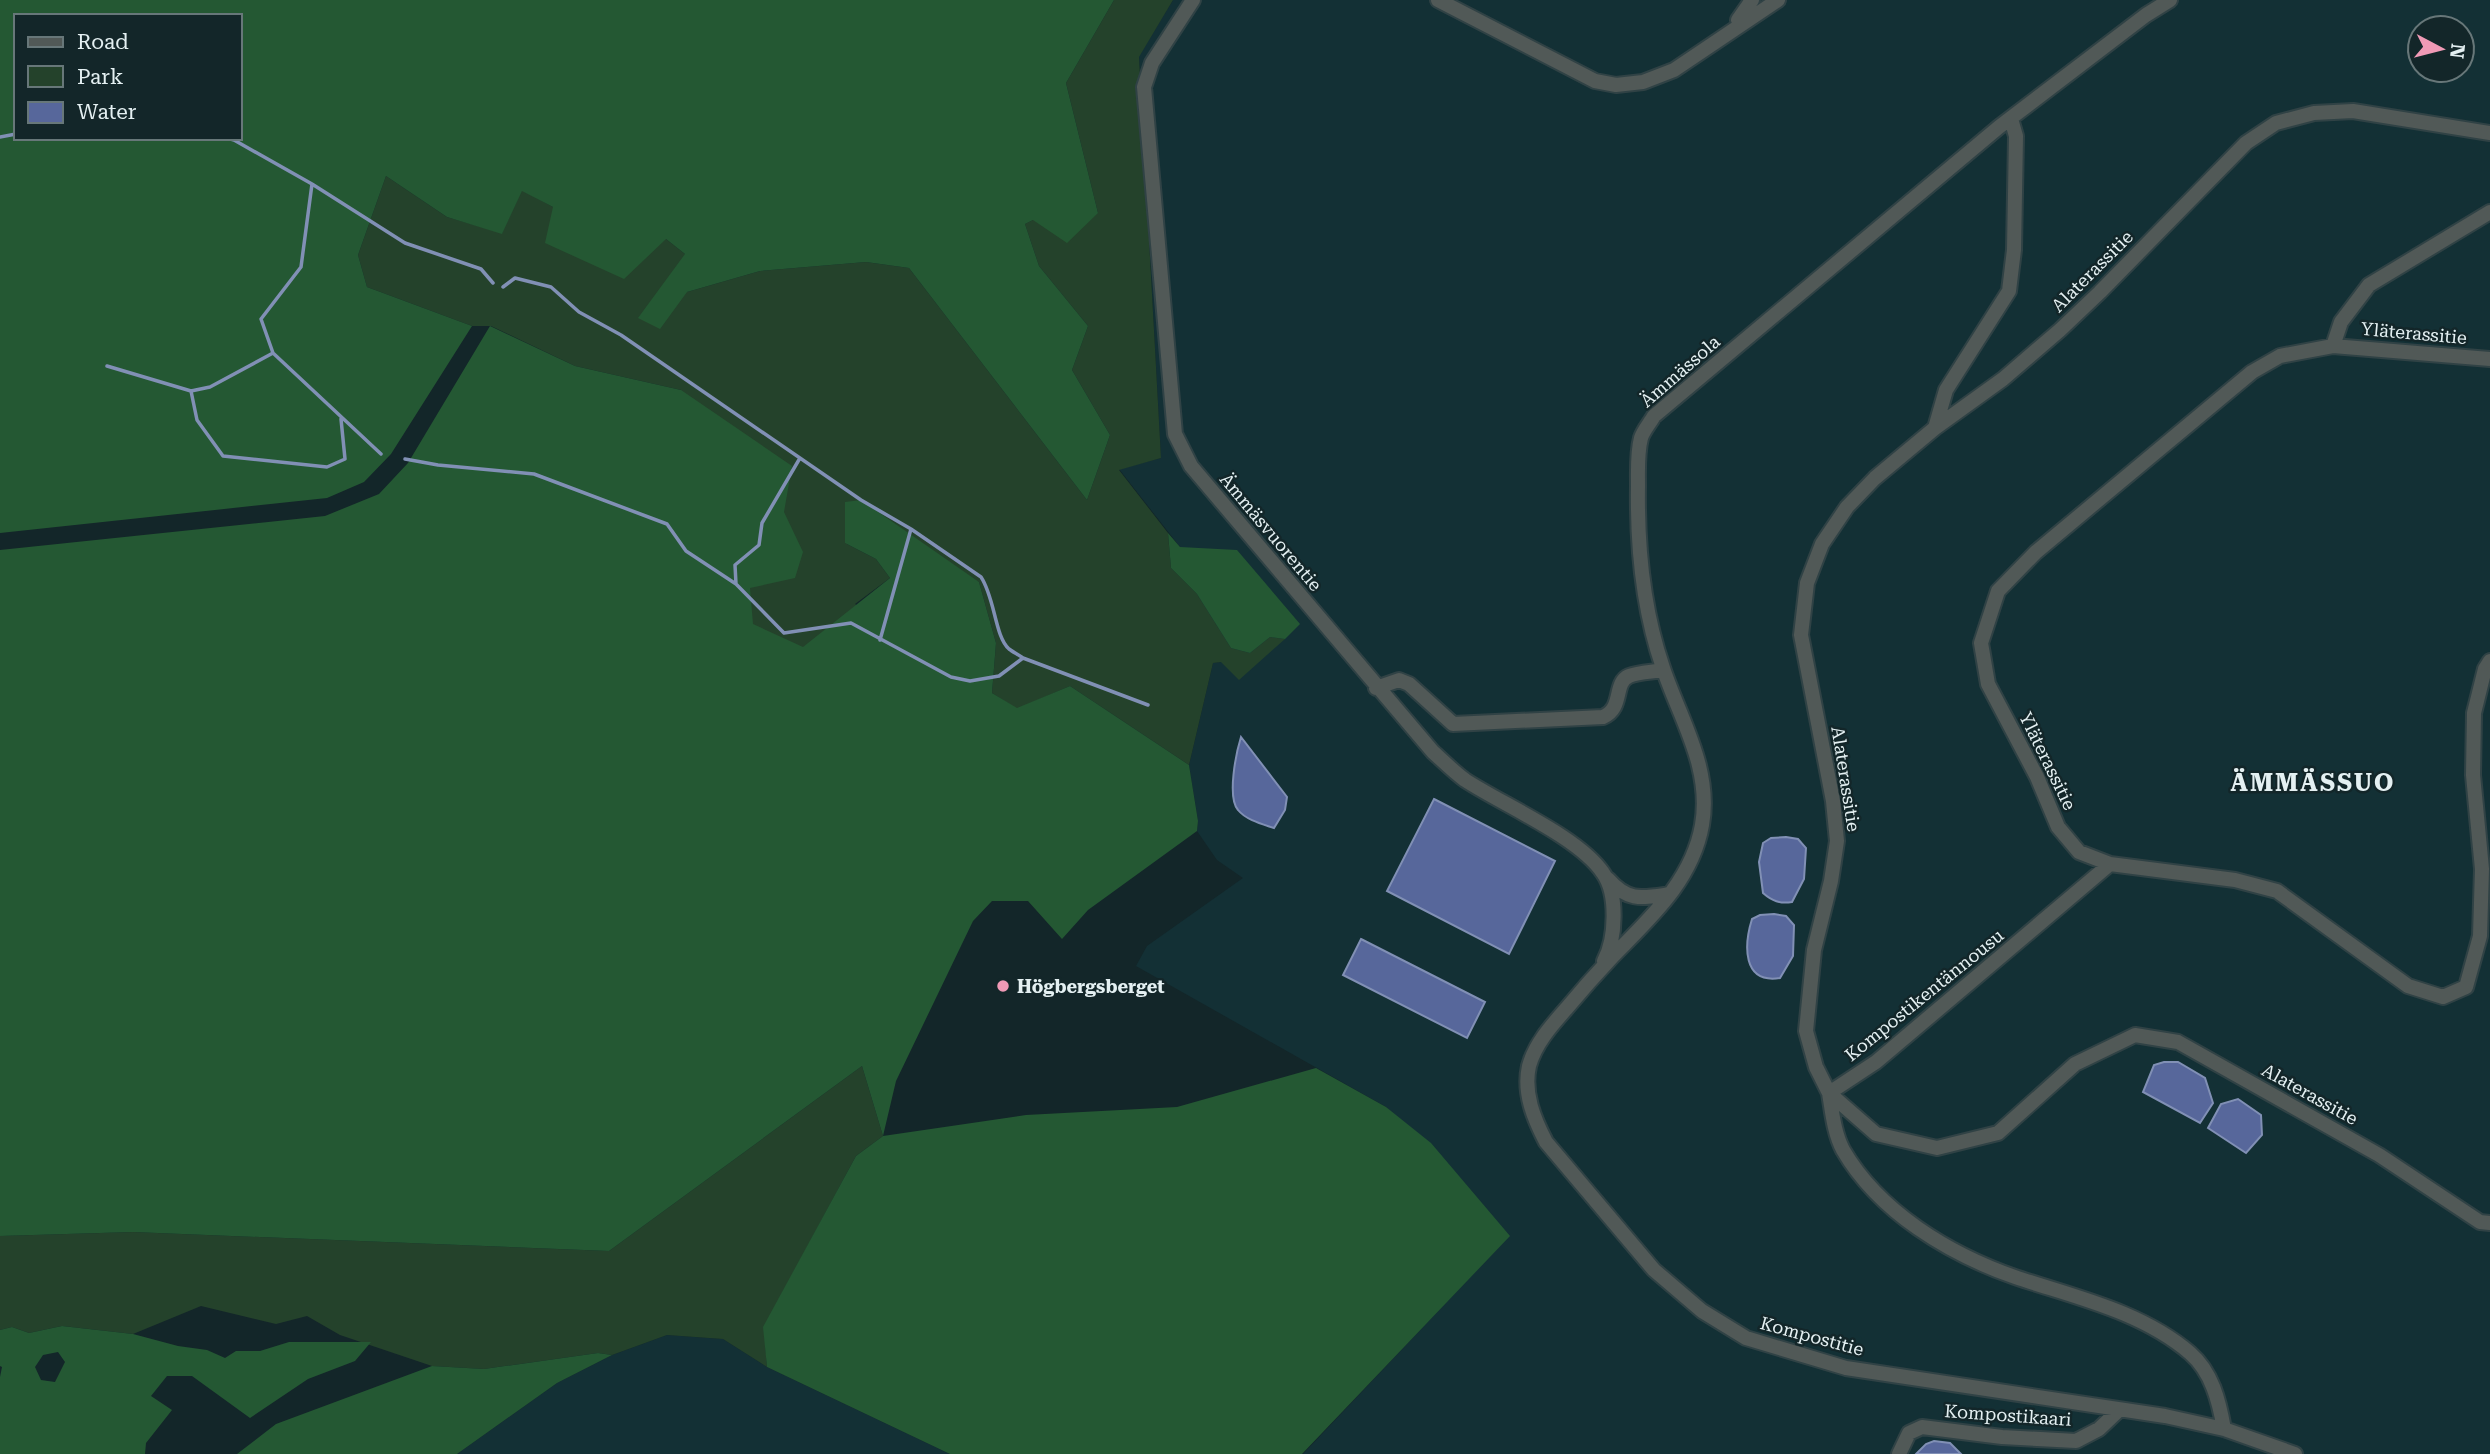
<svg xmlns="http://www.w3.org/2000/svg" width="2490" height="1454" font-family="'Roboto Serif',serif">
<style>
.built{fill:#133035;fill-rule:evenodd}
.green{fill:#24422b}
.forest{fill:#245833;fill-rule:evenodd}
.water{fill:#57679b;stroke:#8190b5;stroke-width:2}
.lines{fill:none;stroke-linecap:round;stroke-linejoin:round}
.stream{stroke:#8190b5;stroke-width:3.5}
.minor-casing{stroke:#304245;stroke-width:18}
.minor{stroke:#515957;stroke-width:14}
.poi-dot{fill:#f09ab6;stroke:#132629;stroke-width:2.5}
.labels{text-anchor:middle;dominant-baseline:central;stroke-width:5;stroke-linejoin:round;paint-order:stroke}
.street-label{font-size:18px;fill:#e4f0f2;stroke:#132629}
.poi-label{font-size:18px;font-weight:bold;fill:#e4f0f2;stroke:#132629;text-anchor:start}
.district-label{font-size:24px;font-weight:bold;letter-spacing:2px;fill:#e4f0f2;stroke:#132629}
</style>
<rect width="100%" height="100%" fill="#132629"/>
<path class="built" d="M1173,0H2490V1454H1303L1509,1236L1386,1107L1136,966L1147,946L1243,878L1217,860L1197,831L1198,821L1189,765L1213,663L1221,662L1180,547L1119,469L1161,458L1139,56ZM2420,28H2462V70H2420Z
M667,1335L723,1339L767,1367L950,1454H457L557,1383L612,1355Z"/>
<path class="green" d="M1114,0H1173L1139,57L1161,458L1119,470L1168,533L1171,568L1197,594L1231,648L1250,653L1270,637L1285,639L1239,680L1221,662L1213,663L1189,765L1070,686L1017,709L992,693L996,643L979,582L845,543L876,559L890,578L855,604L969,693L646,629L681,390L575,366L491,326H472L367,287L358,255L386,176L447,217L502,233L522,190L553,207L666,239L685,254L687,292L760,271L866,262L909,268L1087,500L1110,435L1072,370L1088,326L1039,266L1025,224L1033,220L1098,213L1066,83Z
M862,1066L883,1136L856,1156L764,1327L767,1367L723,1339L667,1335L612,1355L598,1353L484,1369L432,1366L340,1335L307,1316L276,1324L201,1306L133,1334L62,1326L29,1333L12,1327L0,1330V1236L133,1232L609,1251Z"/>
<path class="forest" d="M0,0H1114L1066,83L1098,213L1067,243L1033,220L1025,224L1039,266L1088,326L1072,370L1110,435L1087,500L909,268L866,262L760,271L687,292L660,329L638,318L685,254L666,239L624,279L545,243L553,207L522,191L502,234L447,217L386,176L358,255L367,287L472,326L391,454L364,482L327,498L0,533ZM16,16H240V138H16Z
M490,326L575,366L681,390L792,466L784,512L803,552L795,578L750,588L753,624L803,647L890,578L876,559L845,543V502L861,500L979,582L996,643L992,693L1017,708L1070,686L1189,765L1198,821L1197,831L1088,910L1062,939L1028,901H992L973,921L896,1081L883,1136L1026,1115L1177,1107L1316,1068L1386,1107L1431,1143L1510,1236L1302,1454H950L767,1367L763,1327L856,1156L883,1136L862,1066L609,1251L133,1232L0,1236V550L325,516L379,494L408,463Z
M1168,533L1180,547L1237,550L1300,624L1285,639L1270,637L1250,653L1231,648L1197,594L1171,568Z
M62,1326L133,1334L178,1346L207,1350L225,1358L236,1351H260L289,1342H371L355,1361L308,1379L250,1418L192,1376H167L151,1396L172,1410L146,1443L145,1454H0V1377L2,1367L0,1366V1330L12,1327L29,1333ZM58,1352L65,1362L55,1382L41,1380L35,1367L43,1355Z
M598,1353L612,1355L557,1383L457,1454H237L276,1424L432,1366L484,1369Z"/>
<path class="water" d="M1241,737L1287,797L1285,810L1274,828C1262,824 1246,820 1238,810C1227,797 1236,753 1241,737Z
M1434,799L1555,861L1509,954L1387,891Z
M1786,837L1798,839L1806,848L1804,879L1792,902C1780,904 1772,901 1763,893L1759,862L1763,843L1771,838Z
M1774,914L1786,916L1794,925L1793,956L1780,978C1742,984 1744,945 1752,919L1760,915Z
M1361,939L1485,1002L1467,1038L1343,975Z
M2164,1062H2178L2205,1078L2213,1103L2200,1123L2143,1092L2154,1065Z
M2238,1099L2261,1115L2262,1135L2246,1153L2208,1128L2221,1104Z
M1934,1441L1950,1443L1961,1454H1916L1926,1444Z"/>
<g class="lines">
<path class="stream" d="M0,137L16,134
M227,138L234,140L312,184L405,243L481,269L493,283
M503,287L515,278L551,287L579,312L621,335L861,500L911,529L981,577C995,598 995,637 1009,649C1013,652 1019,655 1023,658L1148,705
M273,353L261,319L301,267L312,184
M107,366L191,391L210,387L273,353L381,454
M191,391L197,420L223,456L327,467L345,459L341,419
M405,459L438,465L534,474L667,524L686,551L736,584L784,633L851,623L951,677L970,681L999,676L1023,658
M736,584L735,565L759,545L762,523L800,458
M880,640L911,529"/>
<g class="minor-casing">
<path id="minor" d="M1193,0L1152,63L1144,87L1175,434L1191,466L1433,752C1443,761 1454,772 1465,780C1503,805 1579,837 1603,873C1618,894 1616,939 1604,961
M1438,0L1595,81L1616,85L1643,82L1674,70L1778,0
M2170,0L2146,15L1999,127L1654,416C1650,423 1643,431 1641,438C1637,453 1638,471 1638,486C1637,546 1643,610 1663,668C1680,719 1712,768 1702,825C1692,881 1650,918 1612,957C1596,974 1581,991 1566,1009C1551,1026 1535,1044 1529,1066C1523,1093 1534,1119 1546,1142L1654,1270L1702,1311L1746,1338L1846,1368L2165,1416L2224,1429L2295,1454
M1738,20L1752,0
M2490,133L2353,111L2314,113L2276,123L2246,143L2100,292L2060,330L2003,379L1935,428L1875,478L1847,507L1822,544L1807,583L1801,635L1833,801L1837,841L1831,881L1814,950L1806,1031L1816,1067L1829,1093L1876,1134L1937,1148L1998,1133L2075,1064L2135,1035L2178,1042L2379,1155L2480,1222L2490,1223
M2333,346L2341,322L2369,285L2490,212
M2490,359L2333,346L2280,356L2252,372L2036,552L1998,591L1981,643L1988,684L2037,777L2058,827L2079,852L2110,864L2235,880L2277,891L2408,986L2443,997L2466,987L2480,936L2482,869L2473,775L2474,713L2485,669L2490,661
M1935,428L1946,390L2009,291L2014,250L2016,136L2011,119
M1376,688L1399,680L1409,684L1453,724L1603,717C1624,708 1613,683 1629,676C1639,672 1653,672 1663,670
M2110,864L1876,1062L1829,1093C1832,1111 1834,1133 1843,1150C1879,1212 1949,1254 2015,1277C2074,1297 2141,1311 2190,1353C2212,1372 2219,1401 2224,1429
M1608,879C1628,902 1642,898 1670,894
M1899,1454L1909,1433L1922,1427L2002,1437L2076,1441L2099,1429L2119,1410"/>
</g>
<use href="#minor" class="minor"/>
</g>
<circle class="poi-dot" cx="1003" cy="986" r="7"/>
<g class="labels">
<g class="street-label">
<text transform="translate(2092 271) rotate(-45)">Alaterassitie</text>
<text transform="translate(2414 333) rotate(5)">Yläterassitie</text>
<text transform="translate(1680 371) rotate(-41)">Ämmässola</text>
<text transform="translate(1271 532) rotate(50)">Ämmäsvuorentie</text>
<text transform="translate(2048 761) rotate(64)">Yläterassitie</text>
<text transform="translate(1846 779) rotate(81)">Alaterassitie</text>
<text transform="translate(1924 995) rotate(-39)">Kompostikentännousu</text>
<text transform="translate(2310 1094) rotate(29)">Alaterassitie</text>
<text transform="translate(1812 1336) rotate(15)">Kompostitie</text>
<text transform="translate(2008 1415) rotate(4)">Kompostikaari</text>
</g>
<g class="poi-label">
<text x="1017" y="986">Högbergsberget</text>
</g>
<g class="district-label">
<text x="2313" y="783">ÄMMÄSSUO</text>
</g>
</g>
<rect x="14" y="14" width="228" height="126" fill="#132629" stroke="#677779" stroke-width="2"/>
<rect x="28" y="37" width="35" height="10" fill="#515957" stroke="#677779" stroke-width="2"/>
<text x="77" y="49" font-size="21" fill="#e4f0f2">Road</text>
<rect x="28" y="66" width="35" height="21" fill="#24422b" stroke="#677779" stroke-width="2"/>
<text x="77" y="84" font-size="21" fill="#e4f0f2">Park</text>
<rect x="28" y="102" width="35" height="21" fill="#57679b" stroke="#677779" stroke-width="2"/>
<text x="77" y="119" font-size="21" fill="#e4f0f2">Water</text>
<g transform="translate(2441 49) rotate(97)"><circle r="33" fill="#132629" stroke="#677779" stroke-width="2"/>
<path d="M0-5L12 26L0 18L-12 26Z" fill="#f09ab6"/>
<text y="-10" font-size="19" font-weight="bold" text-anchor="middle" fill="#e4f0f2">N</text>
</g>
</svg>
